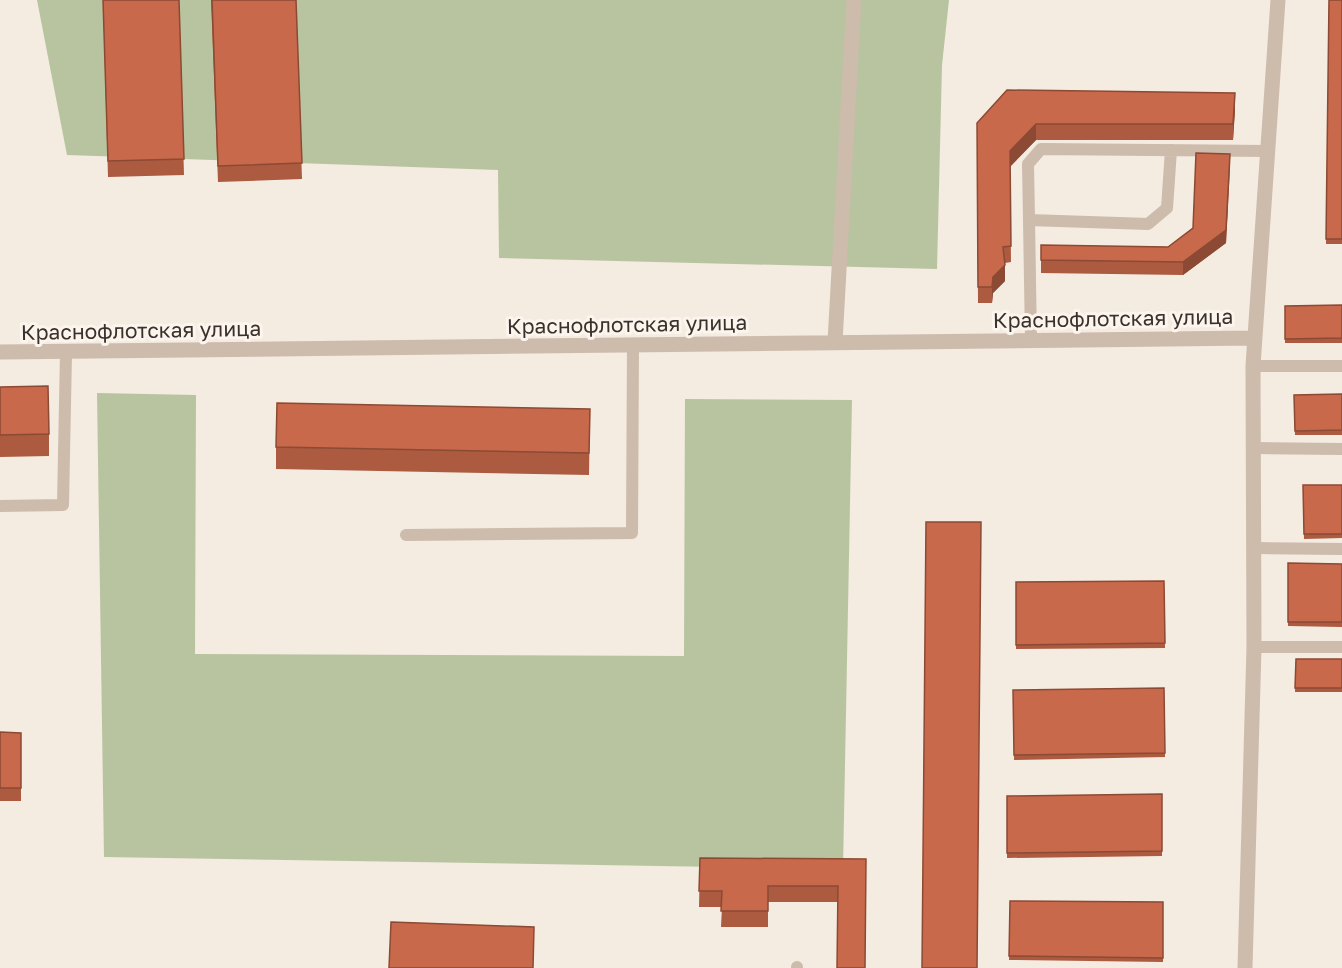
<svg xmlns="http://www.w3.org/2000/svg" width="1342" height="968" font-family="'Golos Text',sans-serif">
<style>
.green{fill:#b8c4a0}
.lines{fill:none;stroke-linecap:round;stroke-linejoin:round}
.lane{stroke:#cdbbac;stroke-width:12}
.street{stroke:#cdbbac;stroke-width:15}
.wall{fill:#ac5a40}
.shaded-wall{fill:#8c4a34}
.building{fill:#c8694b;stroke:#8c4a34;stroke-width:1.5}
.labels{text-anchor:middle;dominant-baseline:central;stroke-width:6;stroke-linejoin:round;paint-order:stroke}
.street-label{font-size:21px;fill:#3b302b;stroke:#fbf5ee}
</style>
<rect width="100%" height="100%" fill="#f4ebe1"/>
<path class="green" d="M37,0H949L942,65L937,269L499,258L498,170L67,155Z
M97,393L196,395L195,654L684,656L685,399L852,400L843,869L104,857Z"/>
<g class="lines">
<path class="lane" d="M1171,150L1167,208L1148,224L1029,220L1028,164L1041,149L1267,151
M1029,220L1031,340
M1253,366H1342
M1254,448L1342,449
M0,506L63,505L66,353
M406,535L632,533L633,344
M1254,548L1342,549
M1254,647H1342
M797,968V967"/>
<path class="street" d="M835,342L854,0
M0,352L1254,338
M1245,968L1254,647L1253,366L1278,0"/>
</g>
<path class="wall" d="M103,0H179L184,175L108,177Z
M211,0H296L302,179L218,182Z
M1329,0H1342V244H1326Z
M1235,109L1233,140H1036L1010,166L1011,262L1005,263V281L993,293L992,303H978L977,123Z
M1230,167L1226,243L1183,275L1041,273V245L1168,247L1193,228Z
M1342,305V343H1285V306Z
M0,387L49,434V456L0,457Z
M1342,394V435H1295L1294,395Z
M590,409L589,475L276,469V447Z
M1303,485H1342V538L1304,539Z
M1288,563L1342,564V627L1288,626Z
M1164,581L1165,648L1016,649V582Z
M1296,659H1342V692H1295Z
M1164,688L1165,757L1014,760L1013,690Z
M0,732L21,733V801H0Z
M1162,794V856L1007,858V796Z
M700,858L866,859L838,902H768V927H721L722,907H699Z
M1010,901L1163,902V962L1009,960Z"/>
<path class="shaded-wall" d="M1235,93V109L1233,140V124Z
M1036,124V140L1010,167V151Z
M1230,154L1226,243L1183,275V262Z
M1005,265V281L993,293L992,303V287L993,277Z"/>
<path class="building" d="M103,0H179L184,159L108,161Z
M212,0H296L302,163L218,166Z
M1329,0H1342V239H1326Z
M1007,90L1235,93L1233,124H1036L1010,151L1011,246L1003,247L1005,265L993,277L992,287H978L977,123Z
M1196,153L1230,154L1226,230L1183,262L1041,260V245L1168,247L1193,228Z
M1342,305V338L1285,339V306Z
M48,386L49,434L0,435V387Z
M1342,394V430L1295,431L1294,395Z
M277,403L590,409L589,453L276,447Z
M1303,485H1342V534H1304Z
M926,522H981L977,968H922Z
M1288,563L1342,564V622H1288Z
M1164,581L1165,643L1016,645V582Z
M1296,659H1342V688H1295Z
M1164,688L1165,753L1014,755L1013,690Z
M0,732L21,733V788H0Z
M1162,794V851L1007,853V796Z
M700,858L866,859L865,968H837L838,886H768V911H721L722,891H699Z
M1010,901L1163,902V958L1009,956Z
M391,922L534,927L533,968H389Z"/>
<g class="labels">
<g class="street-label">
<text transform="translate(1113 318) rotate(-1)">Краснофлотская улица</text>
<text transform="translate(627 324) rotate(-1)">Краснофлотская улица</text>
<text transform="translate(141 330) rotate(-1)">Краснофлотская улица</text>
</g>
</g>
</svg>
